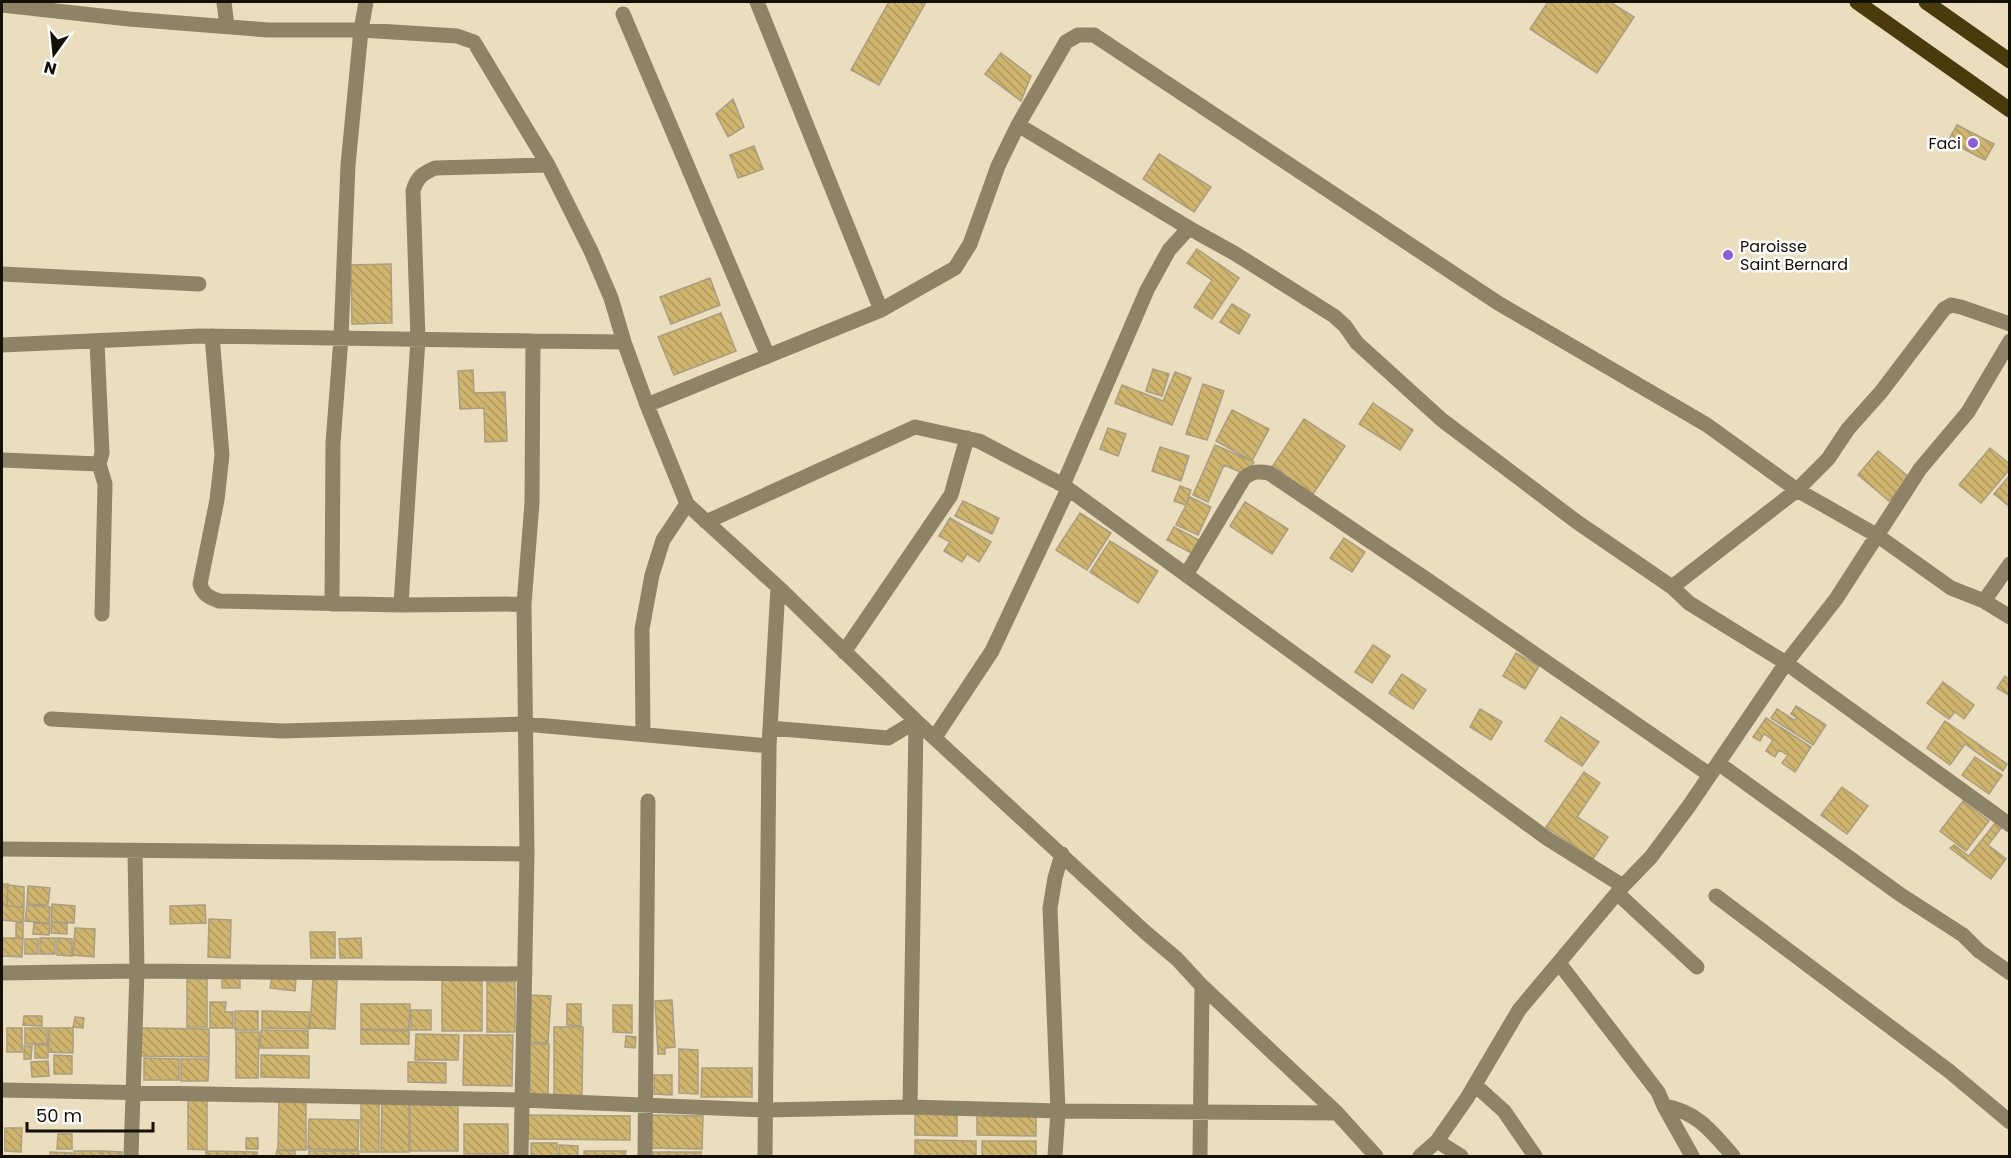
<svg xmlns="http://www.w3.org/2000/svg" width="2011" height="1158" font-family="Poppins,sans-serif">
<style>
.building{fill:url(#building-back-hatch);stroke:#a99e81;stroke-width:1.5}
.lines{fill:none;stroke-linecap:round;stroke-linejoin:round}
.minor{stroke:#8f8367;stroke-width:15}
.primary{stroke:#4a3b0d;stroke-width:15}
.poi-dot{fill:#8d5dd6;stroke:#fff;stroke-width:2}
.labels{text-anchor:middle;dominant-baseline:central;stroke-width:5;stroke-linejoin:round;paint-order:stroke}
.poi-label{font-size:16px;fill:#141006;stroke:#fff;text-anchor:end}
</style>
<defs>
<pattern id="building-back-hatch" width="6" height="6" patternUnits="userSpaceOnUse" patternTransform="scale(1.5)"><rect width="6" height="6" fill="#d0b56f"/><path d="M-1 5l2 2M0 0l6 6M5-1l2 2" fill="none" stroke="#b29b5f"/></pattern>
</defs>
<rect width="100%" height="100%" fill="#eadebf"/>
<path class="building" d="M889,2H926L879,85L851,70Z
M1548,2H1610L1634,17L1597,73L1530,29Z
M1001,53L1031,76L1021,101L985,74Z
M733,99L744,127L728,137L716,114Z
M1957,125L1994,144L1985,160L1948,141Z
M754,146L763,169L738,178L730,155Z
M1159,154L1211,187L1194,212L1143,179Z
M1197,249L1239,278L1212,319L1194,307L1212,280L1187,263Z
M391,264L392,323L352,324L351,265Z
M710,278L720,305L671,324L660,297Z
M1232,304L1250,315L1239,334L1220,322Z
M721,313L736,351L674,375L658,337Z
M1153,369L1169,374L1162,396L1146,391Z
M473,370L474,393L505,392L507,441L485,442L484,408L460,409L458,371Z
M1175,372L1191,378L1172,425L1115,403L1122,385L1163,401Z
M1203,384L1224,391L1207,440L1186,434Z
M1373,403L1413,430L1400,450L1359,424Z
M1232,410L1269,429L1252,461L1216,441Z
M1304,419L1345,446L1313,494L1272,467Z
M1108,428L1126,434L1118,456L1100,449Z
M1215,445L1254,462L1245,474L1224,465L1208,502L1193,495Z
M1160,447L1189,456L1181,481L1152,471Z
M1990,448L2010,464V469L1981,503L1959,485Z
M1878,451L1909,477L1889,501L1858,475Z
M2010,475V507L1994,494Z
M1180,486L1191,490L1186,505L1174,501Z
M1190,497L1211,507L1198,535L1176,525Z
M963,501L999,518L992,534L955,516Z
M1245,502L1288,529L1272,554L1230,526Z
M1080,513L1111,533L1087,570L1056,550Z
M950,518L991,542L979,562L967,554L962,562L944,551L950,542L939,536Z
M1174,527L1203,542L1195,555L1167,540Z
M1344,538L1365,552L1352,572L1330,558Z
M1110,541L1158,571L1138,603L1090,572Z
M1373,645L1390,656L1372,683L1355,672Z
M1516,653L1539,666L1525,689L1503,676Z
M1402,674L1426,690L1413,709L1389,693Z
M2005,676L2010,680V696L1997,688Z
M1943,682L1974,705L1964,719L1955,712L1949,719L1927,703Z
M1796,706L1826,725L1813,745L1771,718L1777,709L1794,720L1797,718L1791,714Z
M1480,709L1502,722L1491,740L1470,727Z
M1561,717L1599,742L1582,766L1545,741Z
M1766,718L1811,747L1795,772L1782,763L1788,755L1779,750L1775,757L1766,751L1773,740L1764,734L1760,741L1753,737Z
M1945,721L2007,764L2003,771L1965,744L1950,765L1927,748Z
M1975,757L2002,775L1989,794L1962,775Z
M1584,772L1600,783L1577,817L1608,837L1593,859L1546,827Z
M1842,787L1868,806L1847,834L1821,815Z
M1963,801L1989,821L1966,851L1940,831Z
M1996,822L2002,827L1988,845L2006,859L1991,879L1950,848L1954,845L1969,856Z
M2,884H8L7,905H2Z
M8,885L24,887V907L7,906Z
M28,886L50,888L48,905L27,904Z
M52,904L75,906L74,923L51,922Z
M2,905L24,908L23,922L2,920Z
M27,905L50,907L49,923L25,921Z
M205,905L206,923L170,924V906Z
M209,919L231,920L230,958L208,957Z
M52,922L67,924V934L51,933Z
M16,923H23V938H16Z
M34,923L50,924L49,935L33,934Z
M75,928L95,929L94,957L73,955Z
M310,932H335V958H311Z
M2,938H23L22,957L2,956Z
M40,938H55V954H40Z
M57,938L72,939V956L57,955Z
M361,938L362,958H340L339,939Z
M25,939H38V954H25Z
M272,977L296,980L295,991L270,988Z
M222,978H240V988H222Z
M313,978L337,979L335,1029L310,1028Z
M187,979H207V1027H187Z
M442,980H482V1031H442Z
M487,982H515V1032H487Z
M531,995L551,996L548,1043L529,1042Z
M672,1000L675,1047L665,1048V1054H658L655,1001Z
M210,1002H226L225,1012H233V1028H210Z
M361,1004H410L409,1030L361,1029Z
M567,1004H581V1026L567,1025Z
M613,1005H632V1033L613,1032Z
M411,1010H431V1030H411Z
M235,1011H258V1030H235Z
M262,1011L309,1012V1029L262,1028Z
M24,1016H42V1026L23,1025Z
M75,1017L84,1018L83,1028L73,1027Z
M554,1027H583L582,1096L554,1095Z
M7,1028H22V1052H7Z
M25,1028H47V1044H25Z
M49,1028H73V1053L48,1052Z
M141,1028L209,1029V1057L141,1056Z
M261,1030L308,1031V1048H260Z
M361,1030L409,1031V1044H361Z
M236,1032H259L258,1078H236Z
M416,1034L459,1035L458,1060H415Z
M464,1035H513L512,1086L463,1085Z
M626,1036L636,1037L635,1048L625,1047Z
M530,1044H549L548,1096H530Z
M35,1045H48V1058H35Z
M24,1046H32L31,1059H24Z
M679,1049L698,1050V1094L679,1093Z
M54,1055L72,1056V1074H54Z
M261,1055L309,1056V1078L261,1077Z
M144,1058L179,1059V1080H144Z
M181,1059H209L208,1081H181Z
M48,1061L49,1076L32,1077L31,1062Z
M408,1062L446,1063V1083L408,1082Z
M702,1068H752V1097H701Z
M654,1075H672V1095L654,1094Z
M382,1099H409V1152H381Z
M410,1099H458V1151H410Z
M188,1100H207V1150L188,1149Z
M279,1100L306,1101V1150H278Z
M361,1100H379V1152H361Z
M977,1113L1036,1114V1136L977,1135Z
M915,1114L957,1115V1136L915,1135Z
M527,1115L630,1116V1140L526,1139Z
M650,1115L703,1116L702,1149L650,1148Z
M309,1119L359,1120L358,1150L308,1149Z
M464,1124H508V1154H464Z
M5,1128H22L21,1152L5,1151Z
M58,1134H72V1149H57Z
M246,1138H258V1149H246Z
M915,1140L976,1141V1156H915Z
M982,1141H1036V1156H982Z
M531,1143H557V1156H531Z
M559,1145L578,1146V1156H559Z
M277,1150L295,1151V1156H276Z
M74,1151H102V1156H74Z
M103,1151L122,1152V1156H103Z
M206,1151L257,1152V1156H206Z
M309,1151H359L358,1156H309Z
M584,1151H626L625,1156H584Z
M50,1152L72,1153V1156H50Z
M653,1152H701V1156H653Z"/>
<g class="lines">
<path class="minor" d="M224,2L227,26
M757,2L881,310
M2,5L129,19L268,30H361L457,36L474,42L548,165L591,251L611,298L624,342L647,405L687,504L778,587L916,721L1145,932L1177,959L1202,986L1337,1113L1376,1156
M623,14L768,356
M1018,125L1189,228
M2,274L199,284
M212,336L222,455L217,500L200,584C203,595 209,597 219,601L401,605L524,604
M97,342L102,453L99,464L105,484L102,614
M2,345L200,336L533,341
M647,405L881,310L955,268L970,244L998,166L1018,125L1066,42L1078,35H1094L1498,303L1707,425L1797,490L1878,536L1951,588L1984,601L2010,617
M2,460L99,464
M706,522L915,427L979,441L1063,485
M1186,575L1244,478C1253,471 1258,471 1269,473L1429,581L1710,775
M1672,587L1797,490L1828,459L1848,429L1881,392L1944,309L1951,305L1961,307L2010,324
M1984,601L2010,564
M332,604L333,443L341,338L348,165L361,30L366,2
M401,605L418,339L413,191C417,177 422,174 435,168L548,165
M844,652L951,495L967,438
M51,719L282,731L525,724L769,746
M770,728L888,738L916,721
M643,734L642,629L652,575L663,540L687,504
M935,737L992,651L1068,489
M1718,763L1901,895L1963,935L1979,951L2010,973
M2,849L527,854
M1623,886L1548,839L1063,485L1147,290L1169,250L1189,228L1234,253L1334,316L1345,326L1357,343L1442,420L1577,522L1672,587L1689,603L1786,663L2010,825
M1617,893L1697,967
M1716,896L1949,1071L2010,1122
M1559,963L1658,1092L1664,1106L1692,1156
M2,973L137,971L525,974
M1475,1085L1504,1111L1535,1156
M2,1090L522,1100L766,1110L910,1107L1058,1111L1337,1113
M1664,1106C1698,1112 1712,1132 1733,1156
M910,1107L916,721
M1437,1141L1461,1156
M131,1156L137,971L135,851
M521,1156L527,854L524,604L532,503L533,341L624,342
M645,1156L648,801
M765,1156L769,746L778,587
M1055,1156L1058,1111L1050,908L1055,878L1062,854
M1200,1156L1202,986
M1420,1156L1437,1141L1467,1098L1519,1010L1623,886L1651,857L1689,806L1786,663L1836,599L1920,469L1968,412L2010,341"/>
<path class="primary" d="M1857,2L2010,110
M1926,2L2010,61"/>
</g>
<g class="poi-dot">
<circle cx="1973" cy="143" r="6"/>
<circle cx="1728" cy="255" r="6"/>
</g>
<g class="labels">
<g class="poi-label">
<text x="1961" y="143">Faci</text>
<text x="1740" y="246" text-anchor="start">Paroisse<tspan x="1740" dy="18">Saint Bernard</tspan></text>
</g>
</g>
<rect width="2011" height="1158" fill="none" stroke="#141006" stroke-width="6"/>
<g transform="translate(54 54) rotate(195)" stroke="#ffffff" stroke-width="4.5" paint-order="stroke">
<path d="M0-4.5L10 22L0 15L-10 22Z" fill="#141006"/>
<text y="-9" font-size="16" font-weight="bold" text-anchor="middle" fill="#141006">N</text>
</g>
<path d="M27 1122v9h126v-9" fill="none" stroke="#141006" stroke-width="3"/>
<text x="36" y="1122" font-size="18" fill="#141006" stroke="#ffffff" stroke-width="4.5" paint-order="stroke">50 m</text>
</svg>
